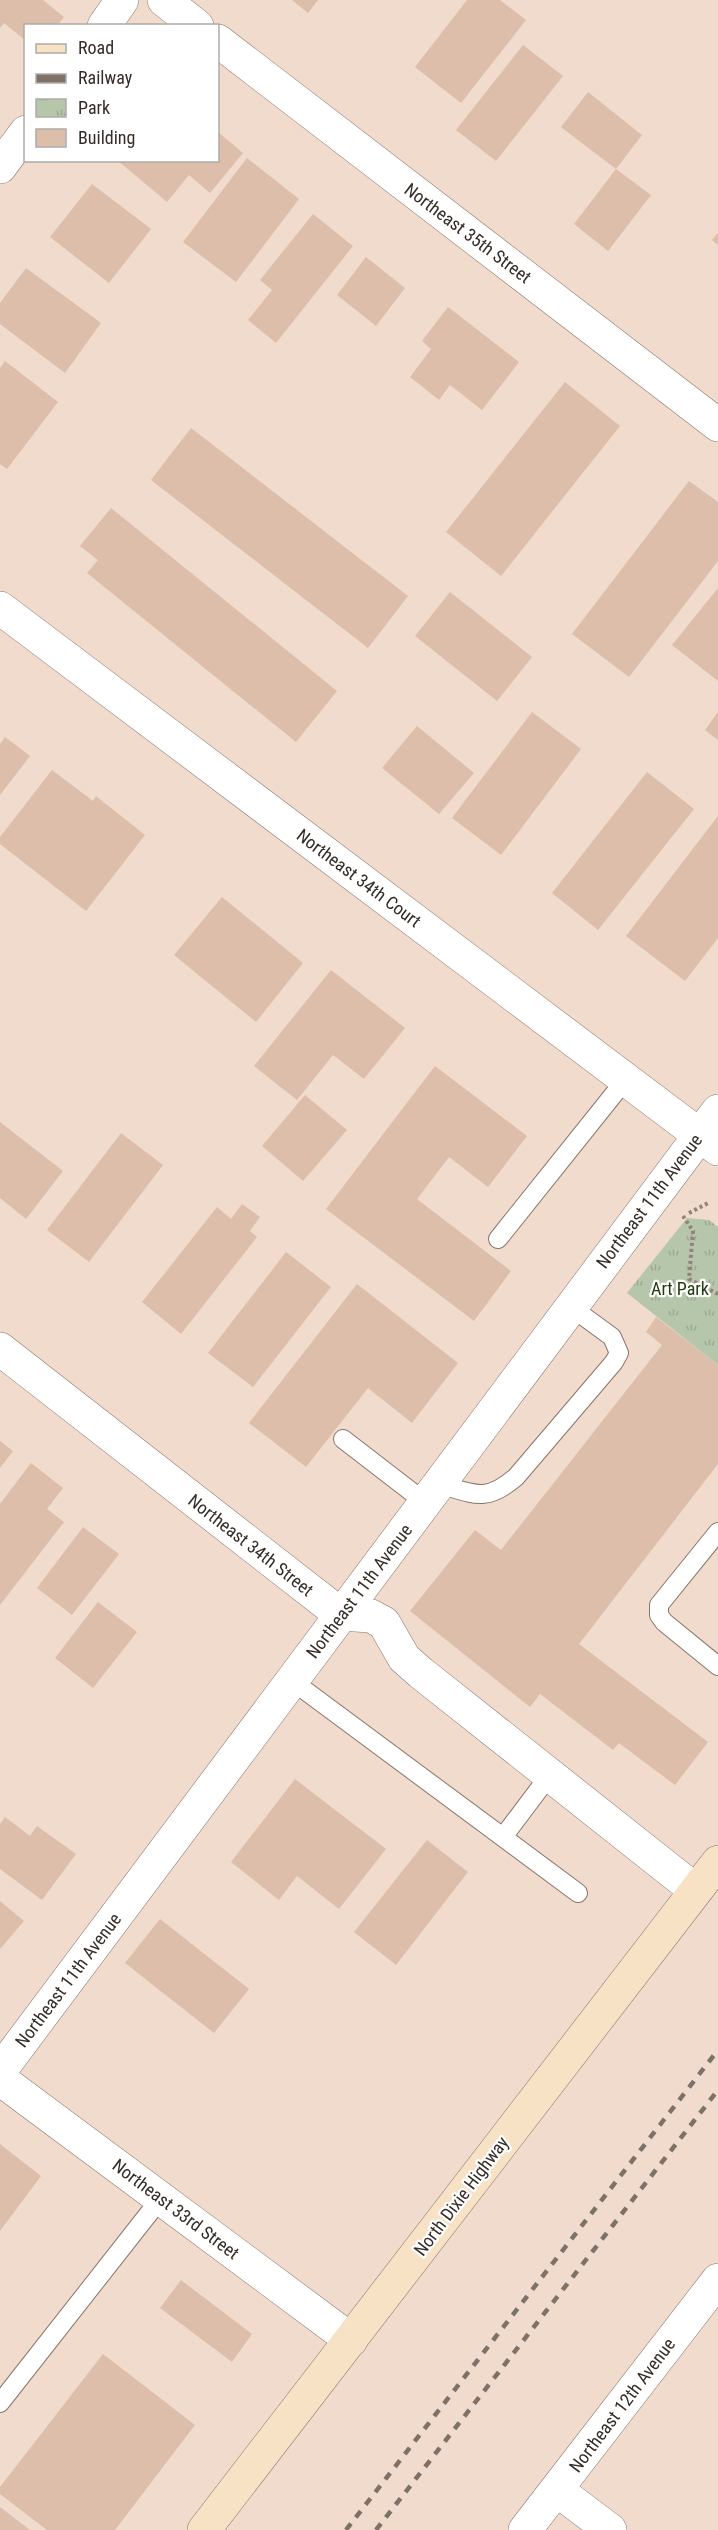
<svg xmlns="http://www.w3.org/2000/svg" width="718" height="2530" font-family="'Roboto Condensed',sans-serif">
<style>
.park{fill:url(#park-tufts)}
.building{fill:#dcbeaa}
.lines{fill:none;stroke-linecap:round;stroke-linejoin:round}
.lane-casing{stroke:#897669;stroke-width:20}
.street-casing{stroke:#897669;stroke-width:34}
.secondary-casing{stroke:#897669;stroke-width:34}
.path{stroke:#918379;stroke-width:4;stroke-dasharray:3 3;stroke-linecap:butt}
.lane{stroke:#fff;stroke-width:18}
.street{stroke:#fff;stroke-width:33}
.secondary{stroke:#f8e2c6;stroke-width:33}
.rail{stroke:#7e7168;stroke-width:4.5;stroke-dasharray:8 8;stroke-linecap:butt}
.labels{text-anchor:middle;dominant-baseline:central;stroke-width:4.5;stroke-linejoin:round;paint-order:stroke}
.street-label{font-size:18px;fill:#342c26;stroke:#fff}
.park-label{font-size:18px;fill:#233b0f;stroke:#fff}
</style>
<defs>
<pattern id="park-tufts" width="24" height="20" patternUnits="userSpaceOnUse" patternTransform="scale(1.5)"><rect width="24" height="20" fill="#b5c6ab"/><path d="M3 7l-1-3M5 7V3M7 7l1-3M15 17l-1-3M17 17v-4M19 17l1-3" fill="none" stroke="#9caa93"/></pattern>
</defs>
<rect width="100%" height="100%" fill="#f0dbcd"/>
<path class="park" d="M687,1218L709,1220L718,1227V1365L627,1293Z"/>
<path class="building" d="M0,0H43L64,17L57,26H26V41L4,23L0,28Z
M292,0H318L308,13Z
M467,0H500L526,20L461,103L415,67Z
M523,45L563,76L496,161L456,130Z
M588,92L642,135L616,169L561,127Z
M218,132L243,153L210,193L189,175L167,202L117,160H218Z
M247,158L299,199L236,282L183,242Z
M616,169L651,195L608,251L574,224Z
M92,184L151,229L109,283L50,237Z
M313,214L353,246L276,343L248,320L272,290L260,280Z
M718,233V245L712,240Z
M366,257L405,288L376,326L337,295Z
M26,268L101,323L65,373L0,324V303Z
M448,307L519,362L482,410L450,385L439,400L410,377L431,349L422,341Z
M5,361L58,402L7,469L0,464V368Z
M565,382L620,426L501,576L446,532Z
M191,428L408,596L368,648L151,480Z
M689,481L718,502V561L629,677L572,634Z
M111,508L337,691L296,742L87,573L98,560L80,546Z
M718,588V681L672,645Z
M450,592L532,657L497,701L415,636Z
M532,712L581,749L501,855L452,818Z
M718,712V740L705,730Z
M417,726L474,773L439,814L382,768Z
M5,737L30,756L0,795V744Z
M52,770L93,801L96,796L145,835L86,911L0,844V837Z
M647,772L694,809L598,930L552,893Z
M718,816V938L685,981L626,936Z
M222,897L303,963L256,1022L174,955Z
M331,970L405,1028L364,1079L333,1055L297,1100L254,1066Z
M435,1066L527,1136L488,1187L449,1157L417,1199L511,1271L474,1321L326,1209Z
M305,1095L347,1130L303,1181L262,1146Z
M0,1122L63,1171L26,1219L0,1198Z
M121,1133L163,1165L89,1262L47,1230Z
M242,1204L260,1217L250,1231L257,1237L181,1334L142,1302L217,1207L231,1219Z
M286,1252L331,1287L253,1387L208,1353Z
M357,1284L458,1363L412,1423L368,1388L306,1467L249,1423Z
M656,1317L718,1365V1464L579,1644L708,1742L675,1785L619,1743L613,1750L540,1694L530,1707L410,1611L475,1530L501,1550L662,1345L646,1332Z
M0,1441L13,1451L0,1468Z
M31,1463L63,1488L47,1509L64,1522L0,1605V1504Z
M83,1527L119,1554L72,1615L37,1588Z
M98,1602L137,1632L93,1688L55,1658Z
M295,1779L386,1849L339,1909L297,1876L279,1900L231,1862Z
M5,1817L30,1836L37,1826L76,1854L42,1900L0,1869V1824Z
M427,1840L468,1872L396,1965L354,1932Z
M0,1901L24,1921L0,1949Z
M160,1919L249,1989L214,2033L125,1963Z
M0,2144L41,2176L0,2231Z
M181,2280L252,2334L232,2362L160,2308Z
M103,2354L195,2425L115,2530H47L0,2494V2487Z
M0,2507L30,2530H0Z"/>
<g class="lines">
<g class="lane-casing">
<path id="lane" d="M498,1239L626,1079
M343,1439L426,1503
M439,1484C474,1494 486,1503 516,1477L614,1362L619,1353L612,1337L571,1307
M718,1532L659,1605V1615L664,1622L718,1666
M291,1680L578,1893
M503,1837L549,1776
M0,2403L161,2198"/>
</g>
<g class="street-casing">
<path id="street" d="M164,0L197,26
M104,26L122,0
M218,41L718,425
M0,167L26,132
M0,608L718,1149
M0,1349L340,1614L371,1616L384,1623L404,1658L421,1673L695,1890
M0,2071L718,1111
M0,2079L351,2340
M557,2490L610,2530
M525,2530L718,2280"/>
</g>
<g class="secondary-casing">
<path id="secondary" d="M204,2530L718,1862"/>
</g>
<path class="path" d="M689,1213L710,1202
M683,1216L693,1231L689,1279L718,1294"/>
<use href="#lane" class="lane"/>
<use href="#street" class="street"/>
<use href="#secondary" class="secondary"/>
<path class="rail" d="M346,2530L718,2050
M376,2530L718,2090"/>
</g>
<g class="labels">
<g class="street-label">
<text transform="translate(468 233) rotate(37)">Northeast 35th Street</text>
<text transform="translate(359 878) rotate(37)">Northeast 34th Court</text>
<text transform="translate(649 1201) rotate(-53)">Northeast 11th Avenue</text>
<text transform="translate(251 1545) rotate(38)">Northeast 34th Street</text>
<text transform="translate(359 1591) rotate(-53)">Northeast 11th Avenue</text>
<text transform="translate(68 1980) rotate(-53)">Northeast 11th Avenue</text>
<text transform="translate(461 2196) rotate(-53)">North Dixie Highway</text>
<text transform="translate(176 2209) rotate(37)">Northeast 33rd Street</text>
<text transform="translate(622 2405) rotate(-53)">Northeast 12th Avenue</text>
</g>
<g class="park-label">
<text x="680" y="1288">Art Park</text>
</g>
</g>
<rect x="24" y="24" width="195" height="138" fill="#ffffff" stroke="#aeaba8" stroke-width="1.5"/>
<rect x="36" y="44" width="30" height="9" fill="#f8e2c6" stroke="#aeaba8" stroke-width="1.5"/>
<text x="78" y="54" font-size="18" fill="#342c26">Road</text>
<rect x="36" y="74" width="30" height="9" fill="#7e7168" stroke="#aeaba8" stroke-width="1.5"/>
<text x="78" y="84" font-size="18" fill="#342c26">Railway</text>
<rect x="36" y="99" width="30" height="18" fill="url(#park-tufts)" stroke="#aeaba8" stroke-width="1.5"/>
<text x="78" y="114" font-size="18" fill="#342c26">Park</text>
<rect x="36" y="129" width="30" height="18" fill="#dcbeaa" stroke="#aeaba8" stroke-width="1.5"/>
<text x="78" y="144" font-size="18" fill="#342c26">Building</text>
</svg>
